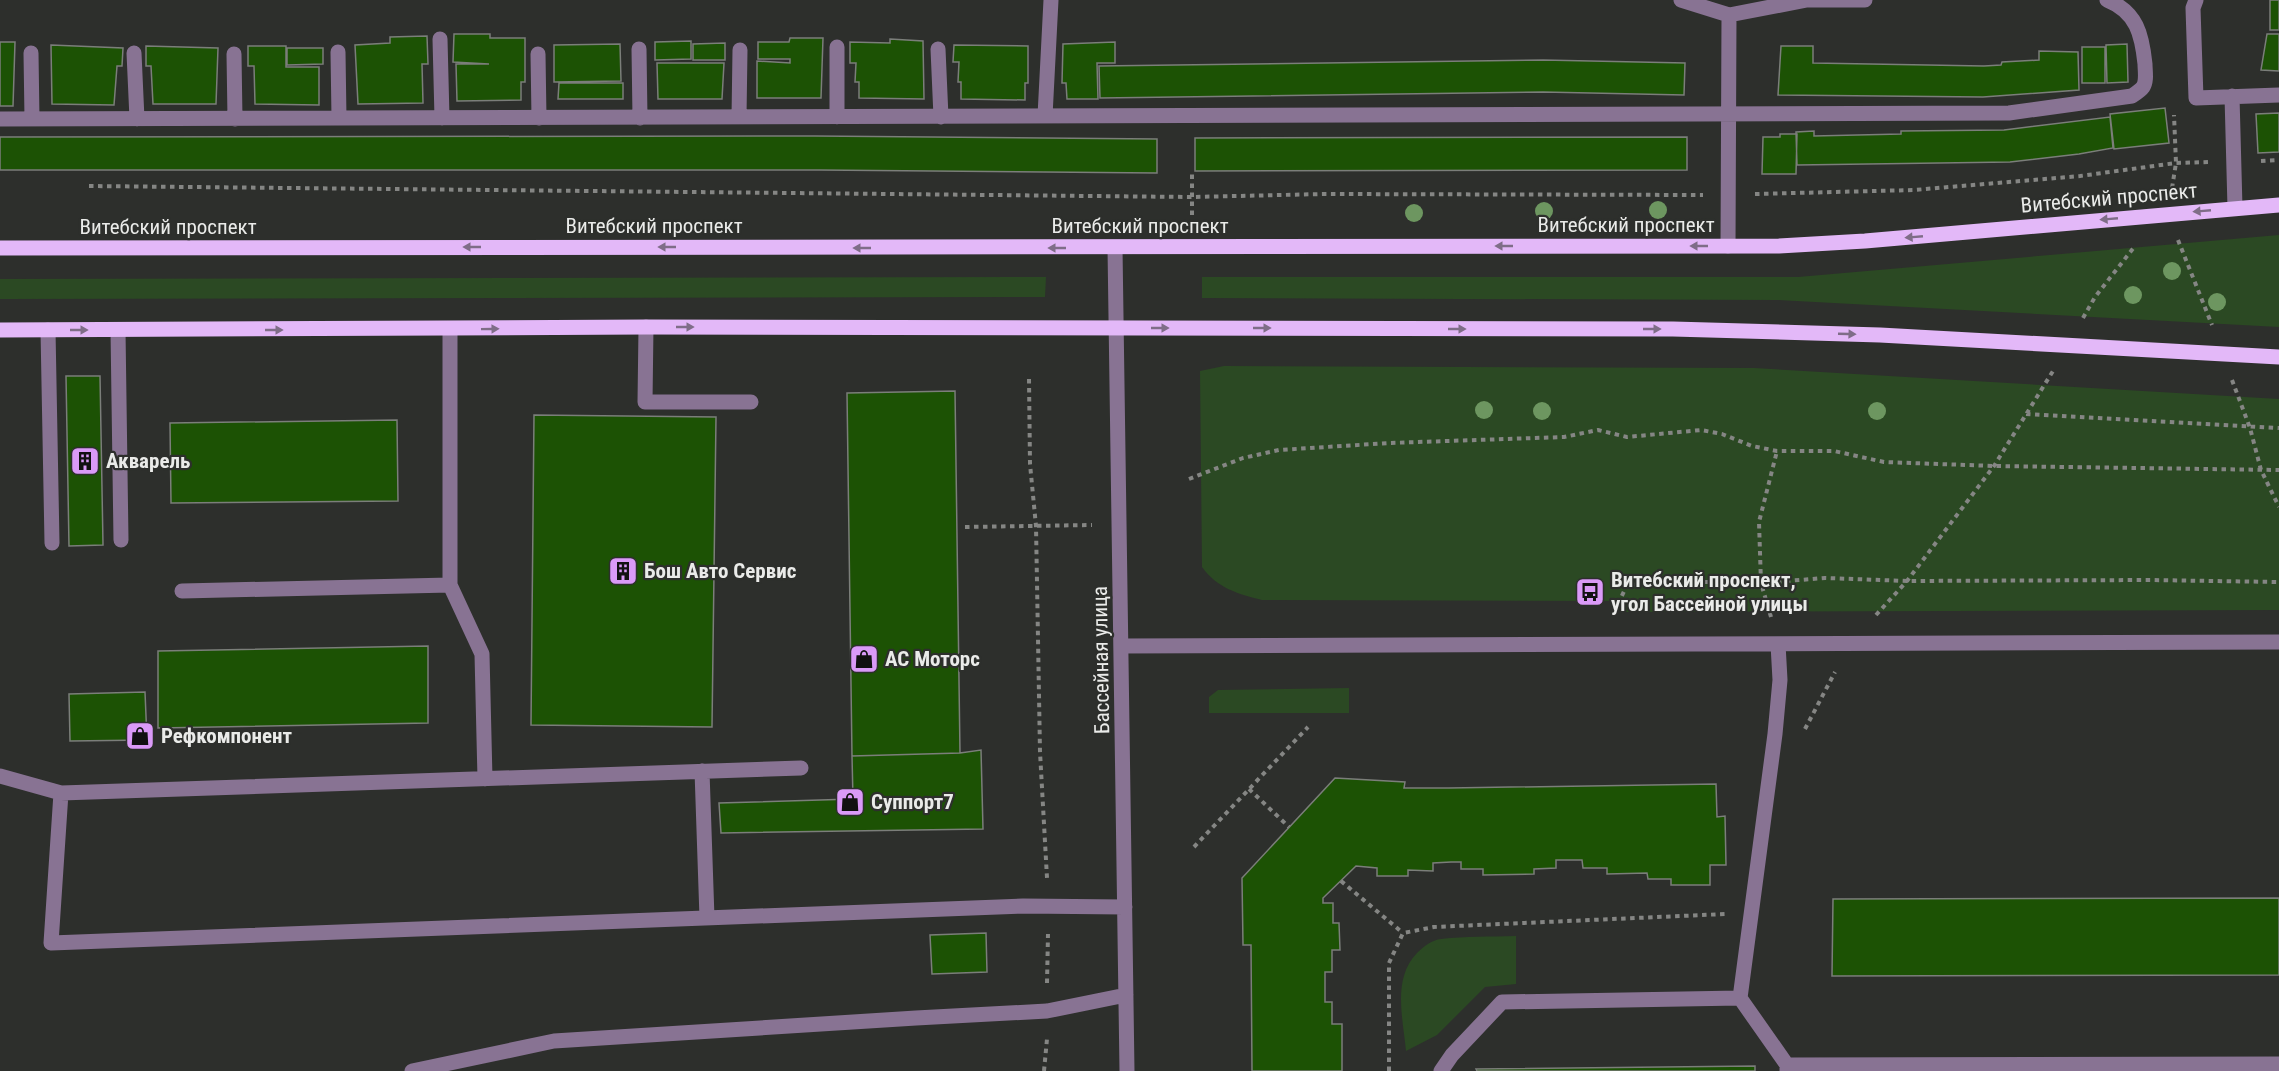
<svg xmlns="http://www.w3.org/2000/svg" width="2279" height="1071" font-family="'Roboto Condensed',sans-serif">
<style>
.green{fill:#2b4923}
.building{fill:#1c5204;stroke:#7b7e7a;stroke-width:1.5}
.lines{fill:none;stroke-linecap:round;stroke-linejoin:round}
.path{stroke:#858684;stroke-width:4;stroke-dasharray:4.5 4.5;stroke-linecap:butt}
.minor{stroke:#887393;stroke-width:15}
.major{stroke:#e3b8f8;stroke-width:15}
.tree{fill:#6d9660}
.oneway{fill:#7f6d88}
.labels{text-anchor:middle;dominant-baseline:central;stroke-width:4.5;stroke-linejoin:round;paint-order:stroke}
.street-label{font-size:21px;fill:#eaebe9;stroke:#2d2f2c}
.poi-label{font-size:21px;font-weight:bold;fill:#eaebe9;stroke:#2d2f2c;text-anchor:start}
</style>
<rect width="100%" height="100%" fill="#2d2f2c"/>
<path class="green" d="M2279,235V327L1778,300L1202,298V277H1798Z
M1046,277L1045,297L0,299V279Z
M1224,366L1754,368L2279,399V610L1624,612L1623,601L1262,600C1238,594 1217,588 1202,567L1200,371Z
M1349,688V713H1209V697L1218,690Z
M1516,936V984L1485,987L1437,1035L1406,1051C1403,1018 1392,979 1417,953C1424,946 1432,940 1441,939C1466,936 1491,937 1516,936Z"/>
<path class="building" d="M2270,0H2279V30H2270Z
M454,34H490V38H525V82H521V100L457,101L456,64H489L453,62Z
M2267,34H2279V71L2261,70Z
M427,36L428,64H422L423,103L358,104L355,45L390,43V37Z
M790,38H823L821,98H757V61L790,63V59H758V42H789Z
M890,39L923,41L924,99L859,98V82H855L856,63H850V42L890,43Z
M691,41V59L655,60V42Z
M0,42H15L13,106H0Z
M1115,42V63H1097L1098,99H1067L1066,83H1062L1063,44Z
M725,43V60H693V44Z
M620,44L621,81L554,82V45Z
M2127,44L2128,82L2107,83L2106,45Z
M51,45L123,48L122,66H117L114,105L52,104Z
M954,45L1028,46V83H1025V100L961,99V82H958L959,62H953Z
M146,46L218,48L216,104H153L151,66H146Z
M248,46H286V67H319V105L255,104L254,66H248Z
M1781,46H1813V63L1984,66L2001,65L2002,62L2039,60V51L2078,52L2079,90L1983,97L1778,95Z
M2082,47H2105V83H2082Z
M287,48H323V64L287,65Z
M1543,60L1685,63L1684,95L1543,92L1100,98L1099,66Z
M657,63H724L722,99H658Z
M559,83H623V99H558Z
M2165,108L2169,143L2114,149L2110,114Z
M2279,113V152L2258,153L2256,114Z
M2110,117L2113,148L2079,154L2010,162L1797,165L1796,132L1814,131V136L1901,134V131L2004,130Z
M1780,134H1797L1796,174H1762L1763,137H1780Z
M814,136L1157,139V173L819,170H0V137Z
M1687,137V170L1195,171V138Z
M66,376H100L103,545L69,546Z
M955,391L960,753L852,756L847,393Z
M534,415L716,417L712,727L531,725Z
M397,420L398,501L171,503L170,423Z
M428,646V723L158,728V651Z
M145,692L147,740L70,741L69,694Z
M981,750L983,829L721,833L719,803L853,799L852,756L960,753Z
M1335,778L1405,782L1404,788H1449L1716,784L1717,817L1725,816L1726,865H1710V885H1671V879H1648L1647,873L1607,874V868H1583L1582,860H1556V868L1534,869V874L1483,875V869H1461V862H1451L1433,863V871L1408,870V876H1377V868L1356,866L1323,898V903H1333V923H1339L1340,950H1332V972H1325V1002H1332V1024H1342V1071H1252L1251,945H1243L1242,878Z
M2279,898V975L1832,976L1833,899Z
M986,933L987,972L932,974L930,935Z
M1755,1066V1071H1477L1476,1069Z"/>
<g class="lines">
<path class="path" d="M2261,161L2279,160
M89,186L1191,197L1325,194L1703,195
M2172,188L2176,163L2174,115
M1755,194L1914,190L2080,176L2176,163L2208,162
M1192,215V171
M2178,240L2212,325
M2083,318L2095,297L2135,246
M1029,379L1030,464L1036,526L1040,752L1047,878
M2232,380L2250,428L2261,470L2279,507
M2026,414L2279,428
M1189,479L1243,458L1279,450L1389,443L1564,437L1598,430L1627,437L1701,430L1722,434L1752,446L1777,451H1834L1884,462L1994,466L2279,470
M965,527L1092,525
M1618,604L1627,585L1706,582L1761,583L1825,578L1907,581L2149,580L2279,582
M1876,615L1907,581L1994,466L2053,371
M1771,617L1761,583L1759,522L1777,451
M1805,729L1835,672
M1249,789L1289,827
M1194,847L1308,727
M1341,881L1403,933
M1047,983L1048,934
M1044,1071L1047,1039
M1389,1071V963L1403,933L1434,927L1725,914"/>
<path class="minor" d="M1681,0L1729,15L1807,0H1865
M2196,0L2193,8L2196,98L2279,95
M440,39L442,118
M837,47V117
M639,49L640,118
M938,49L941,117
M338,52L339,118
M31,53L32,119
M134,53L137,119
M234,54L235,119
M538,54L539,118
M2232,96L2235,208
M1045,116L1051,0
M739,117L740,50
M0,119L2009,113L2132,96C2135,94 2141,90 2143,87C2147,81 2145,71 2145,64C2142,35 2137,12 2107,0
M1728,246L1729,15
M1115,248L1127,1071
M646,327L645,402H751
M450,329V585L482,654L485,779
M48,330L52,543
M118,330L121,540
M182,591L450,585
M1778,644L1780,680L1775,734L1740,998L1787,1065V1071
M1121,646L2279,642
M702,771L707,918
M0,776L61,793L51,943L1023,906L1125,907
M61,793L801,768
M1787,1065L2279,1064
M412,1071L554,1041L916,1018L1047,1011L1126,995
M1441,1071L1452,1055L1502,1002L1740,998"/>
<path class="major" d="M0,248L1779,246L1865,241L2279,205
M0,330L646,327L1673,329L1880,335L2279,357"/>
</g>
<g class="tree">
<circle cx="1658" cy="210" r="9"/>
<circle cx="1544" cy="211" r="9"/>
<circle cx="1414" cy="213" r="9"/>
<circle cx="2172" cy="271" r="9"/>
<circle cx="2133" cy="295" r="9"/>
<circle cx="2217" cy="302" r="9"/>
<circle cx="1484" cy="410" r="9"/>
<circle cx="1542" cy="411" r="9"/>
<circle cx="1877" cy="411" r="9"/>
</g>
<defs><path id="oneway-solid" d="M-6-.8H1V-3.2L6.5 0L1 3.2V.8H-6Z" transform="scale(1.5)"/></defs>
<g class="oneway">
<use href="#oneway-solid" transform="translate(2202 211) rotate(175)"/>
<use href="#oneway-solid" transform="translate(2109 219) rotate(175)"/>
<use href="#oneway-solid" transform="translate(1914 237) rotate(175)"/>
<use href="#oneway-solid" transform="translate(1504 246) rotate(180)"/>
<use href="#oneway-solid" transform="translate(1699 246) rotate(180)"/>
<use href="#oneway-solid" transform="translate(472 247) rotate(-180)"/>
<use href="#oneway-solid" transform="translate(667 247) rotate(-180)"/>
<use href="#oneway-solid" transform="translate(862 248) rotate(-180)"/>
<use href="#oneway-solid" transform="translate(1057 248) rotate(-180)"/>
<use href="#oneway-solid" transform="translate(685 327)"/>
<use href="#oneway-solid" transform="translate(1160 328)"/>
<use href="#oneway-solid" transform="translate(1262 328)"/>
<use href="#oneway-solid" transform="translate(490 329) rotate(-1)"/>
<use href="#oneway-solid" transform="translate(1457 329)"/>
<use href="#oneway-solid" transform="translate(1652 329)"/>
<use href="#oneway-solid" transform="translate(79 330)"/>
<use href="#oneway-solid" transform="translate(274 330)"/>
<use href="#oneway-solid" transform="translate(1847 334) rotate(2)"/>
</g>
<defs>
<g id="building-square" transform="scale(1.5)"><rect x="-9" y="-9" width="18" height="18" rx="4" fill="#da9af7" stroke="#2d2f2c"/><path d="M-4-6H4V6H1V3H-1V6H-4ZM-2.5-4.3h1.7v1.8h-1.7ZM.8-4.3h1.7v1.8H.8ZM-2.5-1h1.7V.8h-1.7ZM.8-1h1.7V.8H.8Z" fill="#111"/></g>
<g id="bus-square" transform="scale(1.5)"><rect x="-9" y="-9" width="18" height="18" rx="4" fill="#da9af7" stroke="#2d2f2c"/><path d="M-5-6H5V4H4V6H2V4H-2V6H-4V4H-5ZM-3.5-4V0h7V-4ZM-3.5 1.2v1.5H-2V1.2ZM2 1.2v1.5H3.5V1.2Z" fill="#111"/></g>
<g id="shop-square" transform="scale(1.5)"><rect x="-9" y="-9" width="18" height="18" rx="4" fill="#da9af7" stroke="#2d2f2c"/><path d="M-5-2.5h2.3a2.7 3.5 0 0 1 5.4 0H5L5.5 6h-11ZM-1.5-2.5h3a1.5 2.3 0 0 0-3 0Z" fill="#111"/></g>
</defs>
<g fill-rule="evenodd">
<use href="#building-square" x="85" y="461"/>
<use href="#building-square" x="623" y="571"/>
<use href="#bus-square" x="1590" y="592"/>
<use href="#shop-square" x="864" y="659"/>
<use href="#shop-square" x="140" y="736"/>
<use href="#shop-square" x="850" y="802"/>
</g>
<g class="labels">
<g class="street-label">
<text transform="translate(2109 198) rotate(-5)">Витебский проспект</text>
<text x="1626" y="225">Витебский проспект</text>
<text x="654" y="226">Витебский проспект</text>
<text x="1140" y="226">Витебский проспект</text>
<text x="168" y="227">Витебский проспект</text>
<text transform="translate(1101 660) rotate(-91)">Бассейная улица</text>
</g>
<g class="poi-label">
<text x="106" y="461">Акварель</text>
<text x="644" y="571">Бош Авто Сервис</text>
<text x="1611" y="580">Витебский проспект,<tspan x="1611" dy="24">угол Бассейной улицы</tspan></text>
<text x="885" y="659">АС Моторс</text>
<text x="161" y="736">Рефкомпонент</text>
<text x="871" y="802">Суппорт7</text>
</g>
</g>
</svg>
